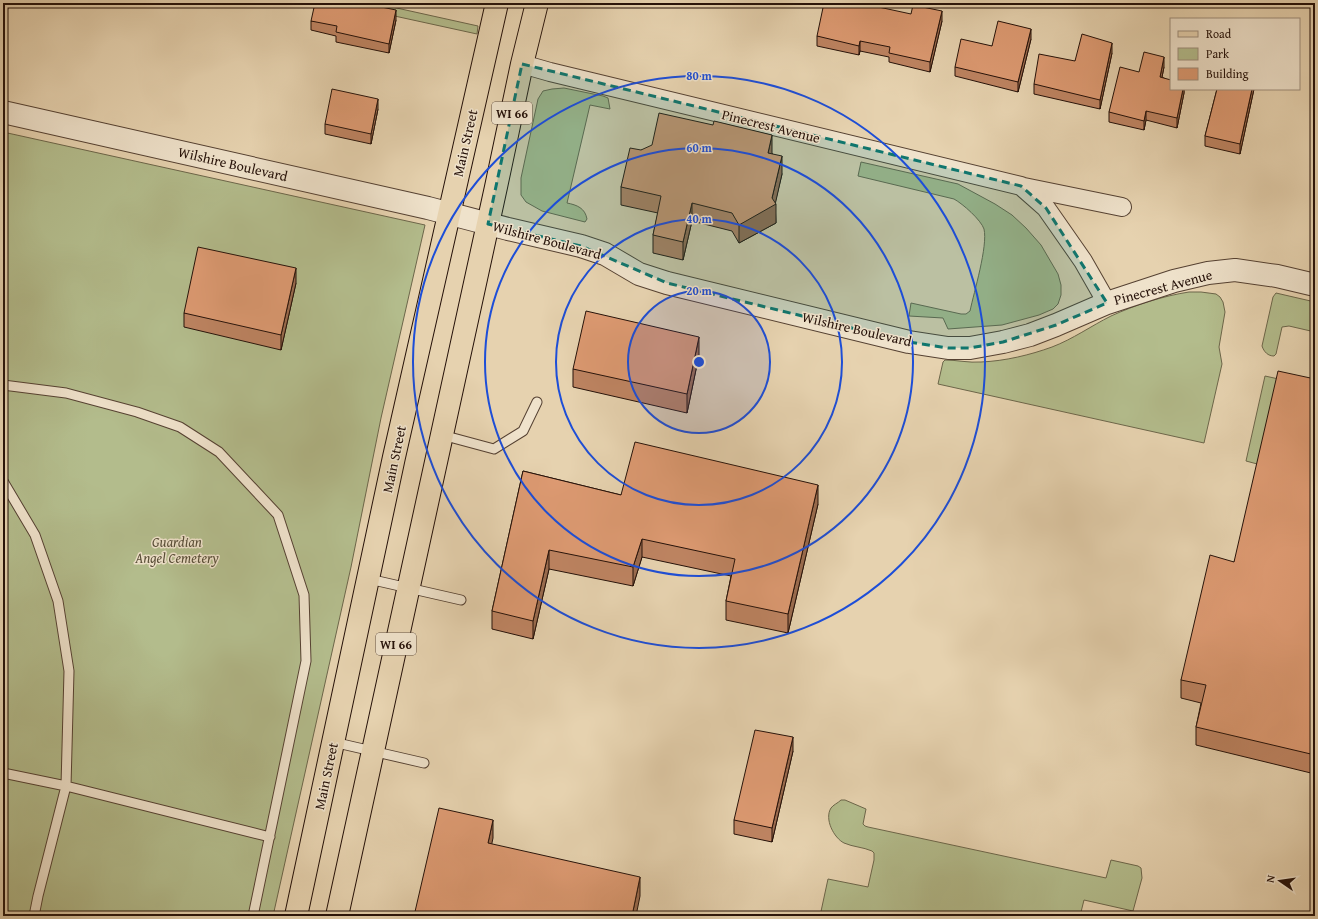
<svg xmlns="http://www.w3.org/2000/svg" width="1318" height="919" font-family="'Gentium Book Plus',serif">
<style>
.green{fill:#b3bc8c;stroke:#6c664a}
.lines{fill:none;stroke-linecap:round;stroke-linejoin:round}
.service-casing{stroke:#554132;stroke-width:11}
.minor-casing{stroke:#554132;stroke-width:20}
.tertiary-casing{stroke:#554132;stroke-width:24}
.primary-casing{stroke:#251109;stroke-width:24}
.service{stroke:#efe2cb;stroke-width:9}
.minor{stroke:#efe2cb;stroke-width:18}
.tertiary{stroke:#efe2cb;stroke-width:22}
.primary{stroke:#e6d2af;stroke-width:22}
.wall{fill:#be8462;stroke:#251109}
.shaded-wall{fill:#9b6c50;stroke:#251109}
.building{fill:#dd9a72;stroke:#251109}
.marked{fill:#0f766e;fill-opacity:0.2;stroke:#0f766e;stroke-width:3;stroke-dasharray:8 5;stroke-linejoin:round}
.ring{fill:none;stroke:#1d4ed8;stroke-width:2}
.labels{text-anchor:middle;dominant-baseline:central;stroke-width:3;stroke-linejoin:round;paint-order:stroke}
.shield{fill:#efe2cb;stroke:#625043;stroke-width:1}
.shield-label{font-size:13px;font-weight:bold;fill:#251109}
.street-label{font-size:14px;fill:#251109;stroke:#efe2cb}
.park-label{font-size:14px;font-style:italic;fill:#574d37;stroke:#efe2cb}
.centre{fill:#1d4ed8;stroke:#efe2cb;stroke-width:2}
.ring-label{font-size:12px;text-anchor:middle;font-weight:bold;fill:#1d4ed8;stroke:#efe2cb;stroke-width:3;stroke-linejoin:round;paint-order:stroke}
</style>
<rect width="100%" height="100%" fill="#e6d2af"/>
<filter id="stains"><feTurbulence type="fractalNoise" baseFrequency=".005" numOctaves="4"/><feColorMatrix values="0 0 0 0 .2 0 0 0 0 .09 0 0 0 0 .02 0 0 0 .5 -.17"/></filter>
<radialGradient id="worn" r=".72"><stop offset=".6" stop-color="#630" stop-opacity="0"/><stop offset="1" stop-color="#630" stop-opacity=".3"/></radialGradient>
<path class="green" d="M335,3H374L478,26L477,34Z
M564,88L603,96L608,98L610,109L590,105L567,203C577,205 585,208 587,219L585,222L542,211L526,202L521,195V178L538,99L543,91L552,89Z
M3,132L425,225L381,418L351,567L273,916H3Z
M861,162L958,184L995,204L1012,215L1026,228L1041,245L1058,274L1061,285V295L1058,304L1053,309L1039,315L1002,325L948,329L943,318L909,316L911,303L961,314H966L970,311C974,292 988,246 984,229C981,220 963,204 954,199L858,176Z
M1189,292H1201L1216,294L1220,297L1223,302L1225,312L1219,347L1222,364L1204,443L938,384L943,362L945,360C957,360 969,363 981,362C1005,361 1030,355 1052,347C1073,339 1091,326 1111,316C1135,305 1163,296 1189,292Z
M1276,293L1315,302V332L1289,326L1282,327L1276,354L1274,356C1268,356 1264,352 1262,346L1273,297Z
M1265,376L1315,387L1261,465L1246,461Z
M841,800H845L866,809L863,824L865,826L868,827L1106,878L1111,860L1138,866L1141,868L1142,878L1133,911L1084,900L1080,916H820L828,879L868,887L874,860V853L872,851C863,847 853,847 844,843C834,838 824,819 831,808C833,805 838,803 841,800Z"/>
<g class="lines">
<g class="service-casing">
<path id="service" d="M3,385L66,393L137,412L180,427L219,452L278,515L304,595L306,661L253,916
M442,435L494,449L523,431L537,402
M3,481L35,535L58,601L69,671L66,786L38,896L34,916
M369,579L461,600
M333,742L424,763
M3,773L66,786L270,837"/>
</g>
<g class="minor-casing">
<path id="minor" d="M522,64L550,72L1021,186L1046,208L1083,261L1107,303
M1024,187L1122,207"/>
</g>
<g class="tertiary-casing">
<path id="tertiary" d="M3,112L428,208L508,229L581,246L605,254L639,274L667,283L909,342L948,348H970L1003,342L1030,335L1056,325L1107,303L1174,281L1208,273L1235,270L1277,276L1315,285"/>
</g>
<g class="primary-casing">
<path id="primary" d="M296,916L394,457L497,3
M337,916L496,187L522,64L537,3"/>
</g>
<use href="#service" class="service"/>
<use href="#minor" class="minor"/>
<use href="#tertiary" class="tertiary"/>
<use href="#primary" class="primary"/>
</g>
<path class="wall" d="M396,20L389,53L336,42V36L311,30V21Z
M942,21L930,72L889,62V57L860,51L859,55L817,46V36Z
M1031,39L1018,92L955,76V67L992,46Z
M1112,53L1100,109L1034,94V84L1075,61Z
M1164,67L1162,77L1184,89V93L1177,128L1146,120L1144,130L1109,122V112L1139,72Z
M1217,89H1254L1240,154L1205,146V136Z
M378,109L371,144L325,134V124Z
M641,150L772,153L782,174L775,203L776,223L739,243L732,231L692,221L683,260L653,253V235L658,213L621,205V187Z
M296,283L281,350L184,327V313Z
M699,355L687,413L573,387V369Z
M1315,379V774L1196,745V727L1201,703L1181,698V680L1234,562Z
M523,471L621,495L818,504L788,633L726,620V601L731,576L642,557L633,586L549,569L533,639L492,629V611Z
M793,751L772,842L734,834V820Z"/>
<path class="shaded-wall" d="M6,3H9L3,30V16Z
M396,10V20L389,53V44Z
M942,11V21L930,72V62Z
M1031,29V39L1018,92V82Z
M860,41V51L859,55V46Z
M1112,43V53L1100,109V100Z
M1164,57V67L1160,87V77Z
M1183,89H1184V93L1177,128V118Z
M1252,89H1254L1240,154V144Z
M378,99V109L371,144V134Z
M1146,111V120L1144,130V121Z
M772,135V153L768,171V153Z
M782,156V174L775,205L776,204V223L739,243V225L772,198Z
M692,203V221L683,260V242Z
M296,268V283L281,350V335Z
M699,337V355L687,413V394Z
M818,485V504L788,633V614Z
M642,539V557L633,586V567Z
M549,550V569L533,639V621Z
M793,737V751L772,842V828Z
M493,820V838L488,862V843Z
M640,877V896L636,916H632Z"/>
<path class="building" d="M3,3H6L3,16Z
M315,3H362L396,10L389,44L336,32L337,26L311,21Z
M824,3H860L911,14L913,5L942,11L930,62L889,53L890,47L860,41L859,46L817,36Z
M998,21L1031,29L1018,82L955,67L961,39L992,46Z
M1082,34L1112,43L1100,100L1034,84L1039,54L1075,61Z
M1144,52L1164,57L1160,77L1171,80V89H1183L1177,118L1146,111L1144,121L1109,112L1120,67L1139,72Z
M332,89L378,99L371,134L325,124Z
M1217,89H1252L1240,144L1205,136Z
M659,113L713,125L714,121L772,135L768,153L782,156L772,198L776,204L739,225L732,213L692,203L683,242L653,235L661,196L621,187L630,148L641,150L652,145Z
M198,247L296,268L281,335L184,313Z
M586,311L699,337L687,394L573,369Z
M1278,371L1315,379V755L1196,727L1206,685L1181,680L1210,555L1234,562Z
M635,442L818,485L788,614L726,601L735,559L642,539L633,567L549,550L533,621L492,611L523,471L621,495Z
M755,730L793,737L772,828L734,820Z
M439,808L493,820L488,843L640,877L632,916H414Z"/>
<path class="marked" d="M522,64L1021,186L1046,208L1107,303L1056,325L1003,342L970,348H948L909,342L667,283L581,246L488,224Z"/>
<circle cx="699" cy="362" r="71" fill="#1d4ed8" fill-opacity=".12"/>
<g class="ring">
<circle cx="699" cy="362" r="71"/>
<circle cx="699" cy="362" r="143"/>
<circle cx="699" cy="362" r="214"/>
<circle cx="699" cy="362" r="286"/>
</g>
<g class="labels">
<g class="shield">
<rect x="492" y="102" width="40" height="22" rx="3"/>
<rect x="376" y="633" width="40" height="22" rx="3"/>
</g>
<g class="shield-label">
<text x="512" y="113">WI 66</text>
<text x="396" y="644">WI 66</text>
</g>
<g class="street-label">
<text transform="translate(771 126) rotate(14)">Pinecrest Avenue</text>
<text transform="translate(465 143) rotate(-77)">Main Street</text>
<text transform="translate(233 164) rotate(13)">Wilshire Boulevard</text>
<text transform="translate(547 240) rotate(15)">Wilshire Boulevard</text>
<text transform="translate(1163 287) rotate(-15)">Pinecrest Avenue</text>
<text transform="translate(857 329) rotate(13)">Wilshire Boulevard</text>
<text transform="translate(394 459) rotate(-78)">Main Street</text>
<text transform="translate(326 776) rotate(-78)">Main Street</text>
</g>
<g class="park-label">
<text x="177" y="542">Guardian<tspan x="177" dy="16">Angel Cemetery</tspan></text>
</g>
</g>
<circle cx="699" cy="362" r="6" class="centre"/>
<g class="ring-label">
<text x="699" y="80">80 m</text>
<text x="699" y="152">60 m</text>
<text x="699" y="223">40 m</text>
<text x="699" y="295">20 m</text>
</g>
<rect width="1318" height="919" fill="none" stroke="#e6d2af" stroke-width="16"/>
<rect x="4" y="4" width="1310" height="911" fill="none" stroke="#251109" stroke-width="2"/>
<rect x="8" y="8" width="1302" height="903" fill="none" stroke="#251109"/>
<rect x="1170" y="18" width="130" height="72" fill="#efe2cb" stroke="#9e8e7d"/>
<rect x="1178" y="31" width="20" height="6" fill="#e6d2af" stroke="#9e8e7d"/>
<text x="1206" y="38" font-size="12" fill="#251109">Road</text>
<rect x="1178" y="48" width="20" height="12" fill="#b3bc8c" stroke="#9e8e7d"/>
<text x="1206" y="58" font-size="12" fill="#251109">Park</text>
<rect x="1178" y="68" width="20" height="12" fill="#dd9a72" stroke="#9e8e7d"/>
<text x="1206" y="78" font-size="12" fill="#251109">Building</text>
<g transform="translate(1280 881) rotate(283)" stroke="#efe2cb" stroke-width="3" paint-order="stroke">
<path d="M0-3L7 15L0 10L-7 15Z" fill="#251109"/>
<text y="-6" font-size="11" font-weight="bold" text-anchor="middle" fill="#251109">N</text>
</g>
<rect width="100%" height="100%" filter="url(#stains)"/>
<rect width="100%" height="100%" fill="url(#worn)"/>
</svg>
